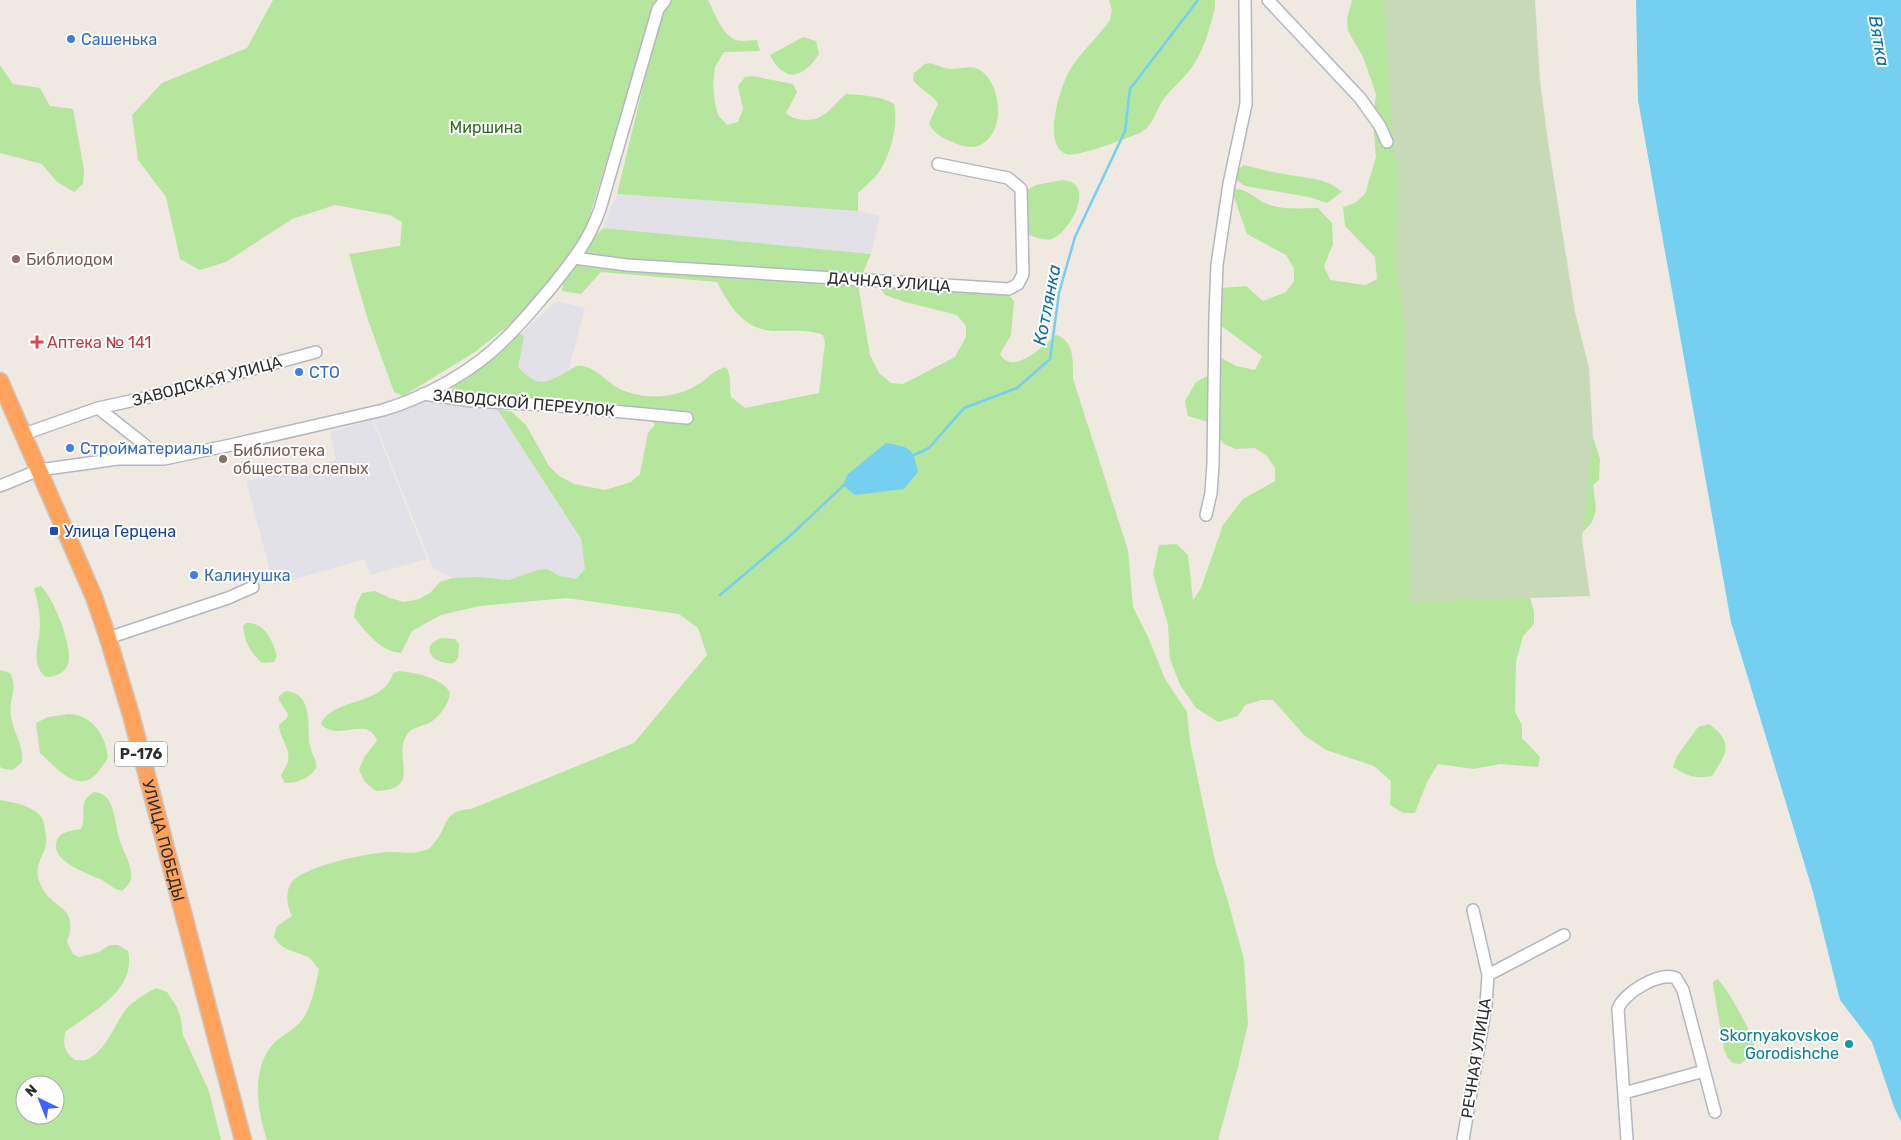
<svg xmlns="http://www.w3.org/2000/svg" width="1901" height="1140" font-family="Rubik,sans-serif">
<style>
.industrial{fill:#e3e1e8}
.green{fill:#b6e59e;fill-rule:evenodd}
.cemetery{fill:#c8d9b8}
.water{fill:#75cff0}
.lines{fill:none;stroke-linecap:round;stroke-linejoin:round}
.stream{stroke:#75cff0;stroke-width:2.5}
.minor-casing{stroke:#b4b7c1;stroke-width:14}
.highway-casing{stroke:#c9c9c9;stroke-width:19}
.minor{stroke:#fff;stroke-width:11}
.highway{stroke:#ffa35c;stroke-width:16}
.shop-dot{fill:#3f7fe0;stroke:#fff;stroke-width:2}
.education-dot{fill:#8d6e63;stroke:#fff;stroke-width:2}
.health-dot{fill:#e0444e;stroke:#fff;stroke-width:2}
.transit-dot{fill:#1a4fb4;stroke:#fff;stroke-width:2}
.culture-dot{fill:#0f9aa8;stroke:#fff;stroke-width:2}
.labels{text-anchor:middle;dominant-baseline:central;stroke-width:4;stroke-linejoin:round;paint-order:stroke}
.shield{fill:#fff;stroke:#6d6d6d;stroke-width:1}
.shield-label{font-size:15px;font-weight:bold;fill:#2e2e2e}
.shop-label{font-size:16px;fill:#366cbe;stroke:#fff;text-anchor:start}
.park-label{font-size:16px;fill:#2c6e1b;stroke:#fff}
.education-label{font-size:16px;fill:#785e54;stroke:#fff;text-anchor:start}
.street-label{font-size:16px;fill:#2e2e2e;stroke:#fff}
.health-label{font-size:16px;fill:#be3a42;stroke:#fff;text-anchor:start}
.transit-label{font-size:16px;fill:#164399;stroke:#fff;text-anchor:start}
.culture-label{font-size:16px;fill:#0d838f;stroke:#fff;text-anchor:end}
.water-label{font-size:18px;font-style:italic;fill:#0d6fa3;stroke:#fff}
</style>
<rect width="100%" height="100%" fill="#efe9e1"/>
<path class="industrial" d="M617,194L858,211L880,216L871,254L603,228Z
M557,301L585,308L562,395L480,371Z
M422,398L494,404L581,539L585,569L576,579L560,576L547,569L509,580L480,577L453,578L433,568L373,418Z
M372,419L427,559L370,575L365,559L274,585L246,481L336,460L330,432Z"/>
<path class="green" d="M273,0H658L654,7L583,238L529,309L475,352L403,396L394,392L367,317L349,254L400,246L402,222L390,215L335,205L292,219L226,262L200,270L180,259L166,197L138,160L132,115L162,83L247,48Z
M667,0H708C715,13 721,34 736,40C742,42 750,40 757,40L760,51L724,52L715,67L713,85L715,104L718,115L727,125L738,122L743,109L738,86L745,77L752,76L793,84L797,92L786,113C795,122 815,122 825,114C832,109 838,100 846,94C861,95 882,96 894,104C899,126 890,158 876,176C870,182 864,187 858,193V211L617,194L659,21Z
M1109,0H1215V7C1210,28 1203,54 1189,71C1181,81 1171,89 1163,100C1155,112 1153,126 1140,133C1126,138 1077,158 1066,154C1041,144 1061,84 1071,68C1082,51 1098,37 1110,20L1112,10Z
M1352,0H1531L1534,69L1582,401L1600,459L1599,480L1593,485L1596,510L1592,522L1584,531L1572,535L1522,574L1534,611V624L1523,636L1516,661L1515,712L1522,725V738L1540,757L1538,767L1500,764L1473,769L1438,764L1427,782L1415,813H1403L1390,805L1391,781L1374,766L1326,750L1304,735L1273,700H1261L1245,705L1238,716L1218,722L1196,708L1180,685L1170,659L1168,625L1153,574L1159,545L1177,544L1188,555L1193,600L1201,588L1223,525L1243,499L1275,481V468L1267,456L1255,448L1236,449L1224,444L1215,435L1211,423L1188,416L1185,401L1196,382L1213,373L1216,355L1236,366L1255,370L1262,356L1220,325L1213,300L1222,288L1246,286L1263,301L1286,292L1294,281V268L1286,255L1247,234L1234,197L1235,189C1249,189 1257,201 1270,205C1285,210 1302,208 1318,208L1332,223L1333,244L1324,266L1330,280L1365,285L1377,279L1375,257L1345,226L1343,207L1355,203L1365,194L1376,157L1373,120L1376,94L1363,57L1348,31L1347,19Z
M803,37L816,41L819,54C803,79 784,83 770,55Z
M930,63C937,65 943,68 949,69C959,70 970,64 980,70C1002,84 1007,134 978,146C970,149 959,145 952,142C942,138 933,133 929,123L938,104C933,94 920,90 913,80L914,73L925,64Z
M0,65L13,84L40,88L50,106L73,109L84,169L83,184L74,192L57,182L42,164L0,153Z
M1244,165C1255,168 1267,171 1278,173C1299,178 1326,176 1342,192L1327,203L1309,197L1245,186L1234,178V172Z
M1063,180C1097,183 1070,231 1054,238C1045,242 1035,237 1027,234L1025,191L1036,185Z
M603,228L871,254L858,284L870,355L879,373L891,383L903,384L955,357L966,337V326L957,315L905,302L885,295L878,285L1008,294L1014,301L1011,335L1000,354C1013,377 1044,345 1056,335C1075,340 1073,364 1073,379L1128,550L1133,607L1149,639L1165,679L1187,712L1190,741L1215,861L1228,901L1244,960L1248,1024L1238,1067L1218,1140H267C257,1110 250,1067 275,1042C283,1035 295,1029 302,1020C311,1009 316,983 319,969C315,965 312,959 308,957C293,950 284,952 274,937L277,926L292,916C287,906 285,893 291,883C303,866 368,853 388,852C401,852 418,855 430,848C431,847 434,843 435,842C449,825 442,811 471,809L634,743L707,655L698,628L679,614L567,598L479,606L441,615L412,631L401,653C381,652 366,632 354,617L356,605L362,593L375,591L390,598L404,602L419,599L430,593L440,582L453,578L480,577L509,580L537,570L547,569L560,576L576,579L585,569L581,539L494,404L501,410L512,412L526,425L549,466L559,476L574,484L605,490L631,482L640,474L648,433L655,425L649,414L639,409L617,404L455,394L451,391L458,381L519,333L524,337L518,367C538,388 545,384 568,371C572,369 576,365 581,366C596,367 606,382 620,389C644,400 675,399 697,385C710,378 709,372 726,367C732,377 729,386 731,397L745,408L819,393L825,343L823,335C807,329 793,331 776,331C745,331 730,307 717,282L601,272L581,294L562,291C563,271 590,243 603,228Z
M41,586C53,597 74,648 68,664C65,673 55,677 46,677C29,664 40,642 40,624C40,612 37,600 34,588Z
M246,623C265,622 272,640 277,656L274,662L262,663C250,652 245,642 243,626Z
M441,638L455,639L459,644L458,658L454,663C433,666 418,646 441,638Z
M0,670L10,673C19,689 8,699 11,716C13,732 24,745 22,762L13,770L4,769L0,767Z
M399,671C416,673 440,677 450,692C450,703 439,718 429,723C420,727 411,727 406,736C393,760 423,789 376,791L365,782L359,770L364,757L377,741C368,714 338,743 321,724C332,697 384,707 393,673Z
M286,691C315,694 306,728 310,746C311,752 318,763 316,768C311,778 295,784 285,783L281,776C283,771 287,766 288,761C291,749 279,737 279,725L287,718L288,714L279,700V696Z
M69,714C93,715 106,736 108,758C104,764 99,772 93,777C74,792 53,764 40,753L36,723L48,717Z
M1709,724C1735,743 1726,754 1712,776C1694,779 1688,776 1673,767L1677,756L1698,727Z
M94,792C100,793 104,794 108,799C116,811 115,827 120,841C123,851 133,867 131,878C130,884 126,887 122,891C113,889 109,884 102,880C88,873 53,863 56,843C57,839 59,836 62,834C68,831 75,830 81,829C88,814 76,803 94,792Z
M0,800C13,802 34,806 42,818C43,819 44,824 44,825C45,831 47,838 46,844C43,858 34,865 39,881C49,911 81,903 67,942L73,954L79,957L99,952L110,945H118L128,951C137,991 91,1012 65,1032C63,1045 64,1052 75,1060C78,1060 83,1061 86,1060C107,1051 114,1024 127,1008C135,1000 146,993 156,988L167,992L177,1007L181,1019L183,1035L209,1091L221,1140H0ZM25,1085H55V1115H25Z
M1717,979C1726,985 1752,1033 1754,1044C1754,1048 1754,1051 1752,1055L1740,1064L1733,1063L1727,1057L1724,1049L1713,985V982Z"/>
<path class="cemetery" d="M1384,0H1535L1540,81L1548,142L1575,312L1589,368L1593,436L1582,539L1590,596L1410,602L1405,324L1396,268L1397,168L1394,155Z"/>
<path class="water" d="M1636,0H1901V1122L1894,1107L1872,1042L1840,1000L1813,892L1731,622L1638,100Z
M886,443C910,448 913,446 918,472L904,489L855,495L843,485L848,474Z"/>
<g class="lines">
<path class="stream" d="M914,455L929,448L964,408L1017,388L1050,359L1059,293L1075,237L1125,131L1130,89L1198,0
M720,595L791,535L844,485"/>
<g class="minor-casing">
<path id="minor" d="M1268,0L1360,98L1380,126L1387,142
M574,258L627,265L1009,289L1018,284L1023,274L1021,189L1008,178L938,164
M423,394L472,401L549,405L687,418
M98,408L145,445L149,459
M24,434L98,408L149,397L316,352
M0,486L39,470L118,459H164L231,445L383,410C426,397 472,372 504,340C521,324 535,306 550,289C572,261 588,243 600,209L658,9L665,0
M1206,515L1211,493L1213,464L1215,315L1217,265L1229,184L1246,104L1245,0
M108,638L228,598L253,587
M1488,975L1564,935
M1624,1093L1704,1071
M1463,1140L1486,1005L1488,975L1473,910
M1627,1140L1618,1009C1623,993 1660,971 1676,978L1683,990L1715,1112"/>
</g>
<g class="highway-casing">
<g id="highway">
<path id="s1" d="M0,381L94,597L108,638L131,715L243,1140"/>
</g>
</g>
<use href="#minor" class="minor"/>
<use href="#highway" class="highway"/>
</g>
<g class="shop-dot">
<circle cx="71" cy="39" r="5"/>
<circle cx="299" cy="372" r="5"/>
<circle cx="70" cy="448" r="5"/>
<circle cx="194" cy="575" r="5"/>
</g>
<g class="education-dot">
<circle cx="16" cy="259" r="5"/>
<circle cx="223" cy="459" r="5"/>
</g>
<path class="health-dot" d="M34.5 334.5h5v5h5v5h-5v5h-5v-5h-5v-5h5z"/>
<rect class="transit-dot" x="49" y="526" width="10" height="10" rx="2.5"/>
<circle class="culture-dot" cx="1849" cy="1044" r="5"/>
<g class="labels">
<rect class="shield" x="115" y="741.5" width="52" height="25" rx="4"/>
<g class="shield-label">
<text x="141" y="754">Р-176</text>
</g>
<g class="shop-label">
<text x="81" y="39">Сашенька</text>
<text x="309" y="372">СТО</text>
<text x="80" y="448">Стройматериалы</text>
<text x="204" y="575">Калинушка</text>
</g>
<g class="park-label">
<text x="486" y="127">Миршина</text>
</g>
<g class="education-label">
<text x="26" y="259">Библиодом</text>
<text x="233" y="450">Библиотека<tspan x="233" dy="18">общества слепых</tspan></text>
</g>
<g class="street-label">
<text transform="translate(889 282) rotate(4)">ДАЧНАЯ УЛИЦА</text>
<text transform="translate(207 381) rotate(-15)">ЗАВОДСКАЯ УЛИЦА</text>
<text transform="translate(524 403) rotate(5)">ЗАВОДСКОЙ ПЕРЕУЛОК</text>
<text stroke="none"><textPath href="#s1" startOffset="489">УЛИЦА ПОБЕДЫ</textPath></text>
<text transform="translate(1476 1058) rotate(-81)">РЕЧНАЯ УЛИЦА</text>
</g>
<g class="health-label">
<text x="47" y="342">Аптека № 141</text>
</g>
<g class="transit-label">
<text x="64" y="531">Улица Герцена</text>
</g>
<g class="culture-label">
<text x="1839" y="1035">Skornyakovskoe<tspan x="1839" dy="18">Gorodishche</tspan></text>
</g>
<g class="water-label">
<text transform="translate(1879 41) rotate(80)">Вятка</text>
<text transform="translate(1047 305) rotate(-79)">Котлянка</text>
</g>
</g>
<g transform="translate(40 1100) rotate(317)"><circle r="24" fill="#ffffff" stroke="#ababab"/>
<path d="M0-4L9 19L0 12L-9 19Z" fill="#4264fb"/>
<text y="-8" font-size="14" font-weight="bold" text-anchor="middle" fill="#2e2e2e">N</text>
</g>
</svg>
